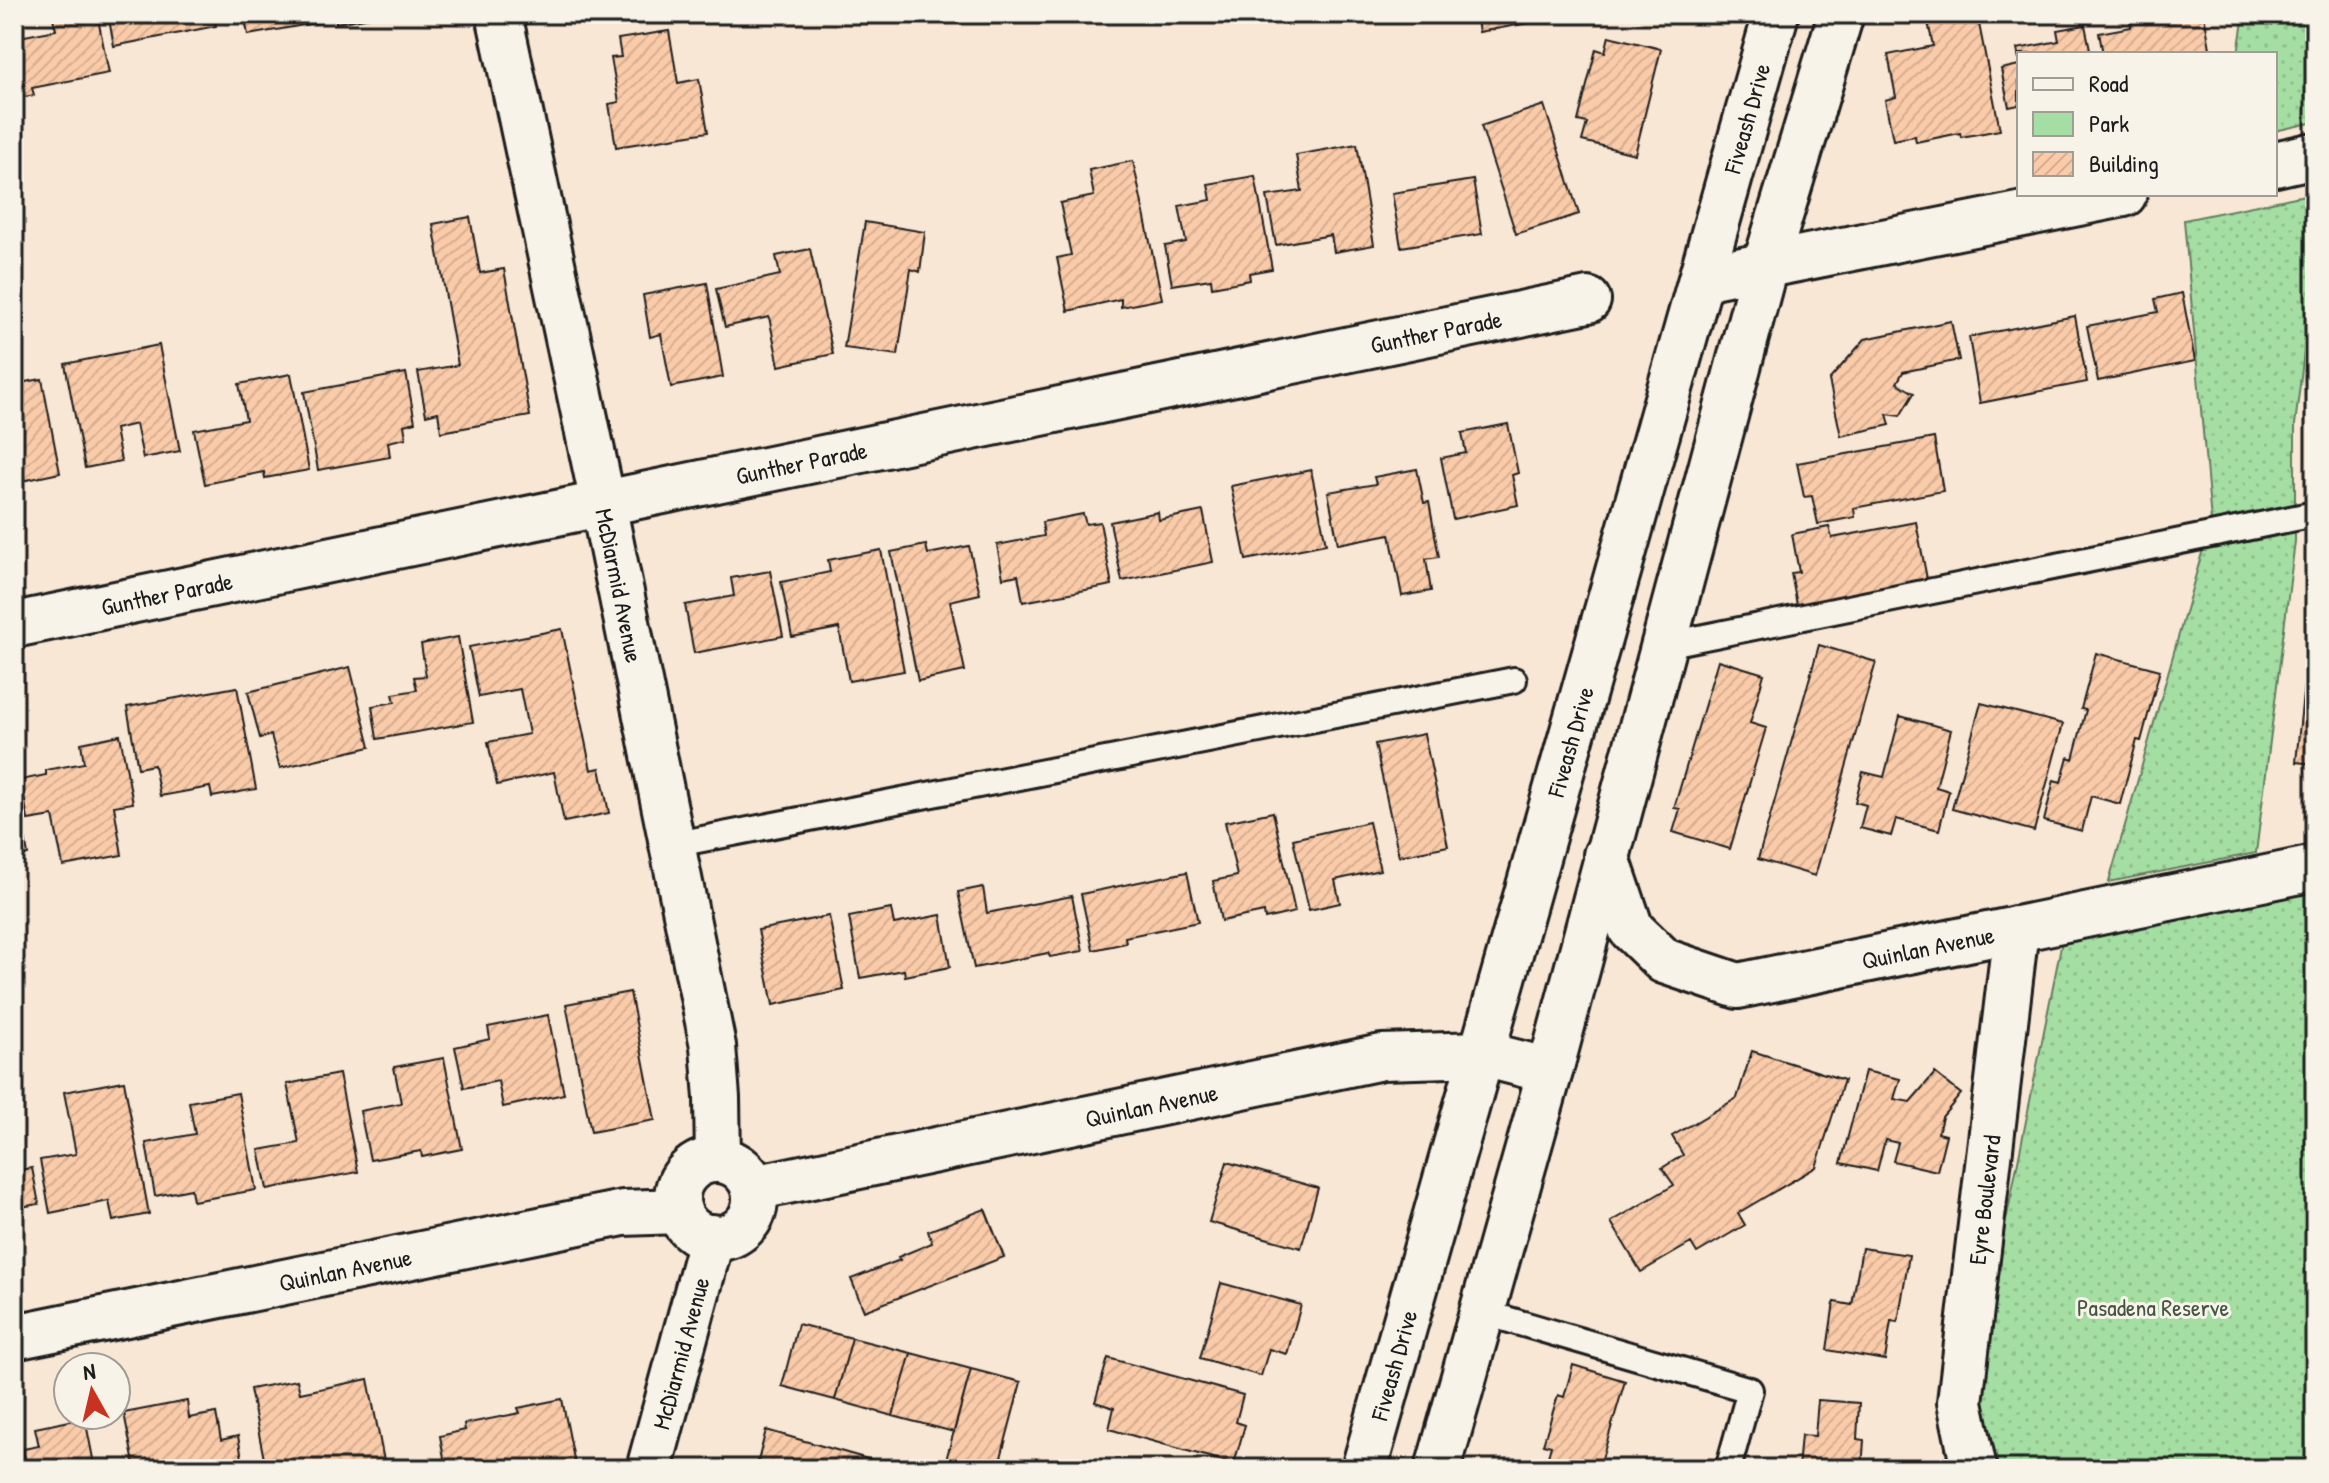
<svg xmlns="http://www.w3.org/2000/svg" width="2329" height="1483" font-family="'Patrick Hand',sans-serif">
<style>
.green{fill:url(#green-dots);stroke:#607d5f;stroke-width:2}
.building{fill:url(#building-hatch);stroke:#1c1c1c;stroke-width:2}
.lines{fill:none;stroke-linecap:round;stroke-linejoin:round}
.service-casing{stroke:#1c1c1c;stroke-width:30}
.minor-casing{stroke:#1c1c1c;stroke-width:50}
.tertiary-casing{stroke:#1c1c1c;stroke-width:50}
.secondary-casing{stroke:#1c1c1c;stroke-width:50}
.service{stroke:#f7f3e8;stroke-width:24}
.minor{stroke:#f7f3e8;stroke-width:44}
.tertiary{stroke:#f7f3e8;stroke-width:44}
.secondary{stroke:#f7f3e8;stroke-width:44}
.labels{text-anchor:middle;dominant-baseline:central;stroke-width:6;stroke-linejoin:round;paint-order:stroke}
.street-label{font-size:24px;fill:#1c1c1c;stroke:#f7f3e8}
.park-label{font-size:24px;fill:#455644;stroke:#f7f3e8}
</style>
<defs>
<pattern id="green-dots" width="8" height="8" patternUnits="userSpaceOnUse" patternTransform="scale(2)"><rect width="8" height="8" fill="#a5dea2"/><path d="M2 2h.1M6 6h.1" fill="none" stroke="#8dbe8b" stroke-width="1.8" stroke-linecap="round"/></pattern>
<pattern id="building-hatch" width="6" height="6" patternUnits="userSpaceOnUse" patternTransform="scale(2)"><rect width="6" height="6" fill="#facba9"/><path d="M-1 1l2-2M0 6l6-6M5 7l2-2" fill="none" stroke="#d6ae91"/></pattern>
</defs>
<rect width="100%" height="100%" fill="#f8e7d5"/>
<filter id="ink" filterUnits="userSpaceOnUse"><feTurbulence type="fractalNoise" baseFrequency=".0125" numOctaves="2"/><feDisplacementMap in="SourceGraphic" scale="16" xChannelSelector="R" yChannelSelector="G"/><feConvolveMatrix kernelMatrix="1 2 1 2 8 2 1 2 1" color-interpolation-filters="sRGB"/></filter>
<g filter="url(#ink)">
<path class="green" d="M2244,14H2315V122L2275,131V54H2238Z
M2315,193V263L2295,425V541L2256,853L2109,882L2211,521L2184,220Z
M2315,888V1469H1996L1975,1376L2062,941Z"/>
<path class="building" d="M52,14H97L109,73L32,88L34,95L14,99V38L56,30Z
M108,14H214L216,26L114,46Z
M244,14H319L321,22L248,35Z
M335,14H388L336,23Z
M1476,14H1578L1479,32Z
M1944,14H1977L2000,130L1961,137L1960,133L1916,142L1915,136L1893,140L1885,100L1896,97L1888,55L1933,46L1927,17Z
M2151,14H2170L2171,19L2204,14L2211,54H2103L2099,33L2131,27L2130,18Z
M2085,25L2091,54H2019V59L2017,49L2059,41L2057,30Z
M669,31L678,83L699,79L708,132L616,147L609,104L619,102L611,58L621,57L618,39Z
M1609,36L1661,49L1635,154L1582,141L1587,123L1578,121L1596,49L1605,52Z
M2019,65V105L2009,107L2001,69Z
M1544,105L1579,214L1516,234L1481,126Z
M1357,144L1374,245L1334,252L1331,235L1276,245L1267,196L1302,191L1296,155Z
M1133,161L1162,299L1121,307V299L1068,311L1057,258L1071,255L1060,203L1094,196L1089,170Z
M1255,176L1272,269L1249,273L1250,280L1212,287L1211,279L1172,285L1165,246L1186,242L1179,206L1211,200L1208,184Z
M1473,180L1482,234L1401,247L1392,193Z
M470,217L480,273L504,269L530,416L441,432L438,412L426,415L418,372L458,365L433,224Z
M865,222L925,232L920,272L911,269L898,355L844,348Z
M810,249L833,354L779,366L769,317L725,327L716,289L780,275L776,256Z
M707,283L723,377L671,387L661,334L650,337L643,295Z
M2182,293L2195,361L2098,381L2087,326L2158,312L2155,299Z
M2075,316L2087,382L1980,403L1969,337Z
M1951,321L1959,360L1903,372L1897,383L1914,393L1900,416L1887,414L1890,425L1841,436L1829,380L1865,339Z
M159,345L180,451L143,458L136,424L115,429L121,461L85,468L65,364Z
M406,373L415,422L404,425L406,438L388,442L390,457L318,470L304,392Z
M291,374L309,470L265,478L264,472L205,484L194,430L246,420L239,384Z
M42,379L60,473L22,481L16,449H14V384Z
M1508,424L1518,473L1512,475L1518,505L1453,519L1441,458L1466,453L1462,433Z
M1934,438L1943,491L1854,508L1855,517L1818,524L1812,496L1804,497L1797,463Z
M1417,469L1424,503L1429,502L1439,557L1426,559L1431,591L1402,596L1390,534L1338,544L1328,492L1376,484L1374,477Z
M1311,470L1326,544L1246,560L1231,486Z
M1203,511L1213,562L1122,581L1110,522L1158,512L1159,520Z
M1083,514L1086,524L1100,522L1112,585L1023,602L1018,575L1003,578L997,545L1044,536L1042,522Z
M1916,522L1927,579L1797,605L1791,573L1799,572L1792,534L1829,527L1832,538Z
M926,545L928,554L969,546L980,594L950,601L965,671L918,681L891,552Z
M881,550L904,671L849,681L839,628L792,637L781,582L830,572L828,560Z
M770,571L783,636L694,653L685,605L734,596L731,578Z
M2312,607H2315V764L2296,762Z
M562,629L591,770L600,768L609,813L564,822L554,772L497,785L488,742L529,734L520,689L479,697L469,647Z
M458,637L473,722L377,739L372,706L395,702L393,694L417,690L414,677L426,676L421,644Z
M1819,645L1876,662L1815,876L1758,859Z
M2096,653L2160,670L2141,741L2137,740L2120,804L2091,796L2082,831L2044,821L2054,780L2061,782L2068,757L2073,759L2086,710L2081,709Z
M1718,660L1764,674L1750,723L1766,728L1730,849L1673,832L1680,809L1674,808Z
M350,667L370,747L280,768L271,735L260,738L248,692Z
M237,687L256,789L212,797L210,787L160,796L154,765L138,768L127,707Z
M1981,703L2063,724L2034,831L1952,809Z
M1900,716L1951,730L1936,787L1949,791L1939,830L1896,819L1891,836L1860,828L1866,805L1855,802L1863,772L1884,777Z
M1424,734L1448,846L1399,856L1375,744Z
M120,735L133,803L114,806L122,855L63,866L53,816L28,820L21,780L46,775V770L84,763L81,743Z
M14,776L28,855L14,858Z
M1273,812L1295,912L1265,919L1264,912L1221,921L1213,881L1237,876L1225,822Z
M1369,822L1380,870L1335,880L1340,903L1309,910L1293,839Z
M1187,872L1198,922L1125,937L1126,943L1093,950L1081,894Z
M983,887L987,913L1072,896L1083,951L1050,957L1048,953L974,968L958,892Z
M891,909L894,924L941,915L950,967L905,976L904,970L860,978L849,917Z
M829,916L844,990L773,1005L758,930Z
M630,992L655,1120L591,1132L566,1004Z
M548,1015L564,1094L503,1107L498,1081L464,1088L455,1047L490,1039L488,1027Z
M1752,1051L1844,1080L1816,1167L1738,1213L1745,1225L1697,1253L1691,1243L1641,1272L1611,1222L1674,1185L1662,1168L1683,1155L1672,1136L1737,1098Z
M444,1058L462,1149L422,1157L421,1151L370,1160L360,1111L401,1103L394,1067Z
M1865,1071L1900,1079L1894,1099L1910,1102L1935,1073L1961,1094L1942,1117L1938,1133L1946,1135L1937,1171L1893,1161L1898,1143L1885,1140L1877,1171L1841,1163Z
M339,1074L358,1172L267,1189L259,1150L299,1143L287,1084Z
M124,1081L149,1214L113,1221L109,1201L50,1213L40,1160L76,1154L64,1092Z
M238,1093L256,1190L193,1201L191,1189L155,1196L146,1143L195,1134L189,1102Z
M1227,1162L1318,1188L1301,1248L1209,1222Z
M32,1168L39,1204L14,1208V1171Z
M985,1209L1004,1257L864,1311L851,1279L900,1260L898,1257L932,1243L928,1231Z
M1862,1248L1909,1255L1898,1322L1891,1321L1885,1360L1827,1350L1834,1302L1852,1305Z
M1221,1283L1301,1305L1287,1354L1269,1349L1261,1376L1200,1358Z
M798,1324L852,1338L835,1400L782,1386Z
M852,1338L911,1353L893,1416L835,1400Z
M911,1353L971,1369L954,1432L893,1416Z
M1108,1358L1243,1395L1236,1422L1245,1425L1234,1464L1109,1429L1114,1408L1095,1402Z
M1573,1365L1625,1381L1599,1469H1563L1546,1464L1551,1446L1543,1444L1558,1395L1564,1397Z
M971,1369L1021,1382L998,1469H978L946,1460Z
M368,1379L384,1461L344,1469H266L250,1389L297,1380L300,1393Z
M562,1399L576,1469H489V1466L446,1469L440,1436L465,1430L464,1424L520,1413L518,1408Z
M1818,1400L1859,1403L1857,1439L1864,1440L1862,1469H1798L1801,1435L1815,1436Z
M187,1401L189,1418L216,1413L221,1440L238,1436L244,1469H135L124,1413Z
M85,1418L95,1469H27L23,1449L39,1446L35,1428Z
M766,1430L875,1461L873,1469H756Z"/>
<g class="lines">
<g class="service-casing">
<path id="service" d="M1665,645L2315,514
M672,845L1514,680
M1482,1312L1750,1390L1728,1469"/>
</g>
<g class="minor-casing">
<g id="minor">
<path id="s1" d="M499,14L599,484L713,1046L717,1098L718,1160"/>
<path d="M2275,164L2315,155"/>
<path d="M1702,278L2124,194"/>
<path id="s2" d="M14,625L1588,300"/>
<path id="s3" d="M1606,855L1631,929L1664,961L1738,986L2315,868"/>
<path id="s4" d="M649,1469L712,1237"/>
<path id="s5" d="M1974,1469L1960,1402L2016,929"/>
</g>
</g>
<g class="tertiary-casing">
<g id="tertiary">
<circle cx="716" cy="1199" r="39"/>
<path id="s6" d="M754,1188L1382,1057L1483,1054L1550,1071"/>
<path id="s7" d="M14,1337L623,1213L679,1211"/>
</g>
</g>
<g class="secondary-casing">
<g id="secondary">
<path id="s8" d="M1364,1469L1776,14"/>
<path d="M1438,1469L1550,1071L1765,266L1841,14"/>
</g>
</g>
<use href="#service" class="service"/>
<use href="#minor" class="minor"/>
<use href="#tertiary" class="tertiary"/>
<use href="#secondary" class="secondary"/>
</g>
</g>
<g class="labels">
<g class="street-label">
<text stroke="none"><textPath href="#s8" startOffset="1404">Fiveash Drive</textPath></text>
<text stroke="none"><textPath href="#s2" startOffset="1452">Gunther Parade</textPath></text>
<text stroke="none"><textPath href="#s2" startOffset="804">Gunther Parade</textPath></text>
<text stroke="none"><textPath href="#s1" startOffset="584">McDiarmid Avenue</textPath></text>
<text stroke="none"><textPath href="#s2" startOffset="156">Gunther Parade</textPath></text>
<text stroke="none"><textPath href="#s8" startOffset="756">Fiveash Drive</textPath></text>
<text stroke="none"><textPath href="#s3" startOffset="396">Quinlan Avenue</textPath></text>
<text stroke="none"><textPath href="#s6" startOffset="406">Quinlan Avenue</textPath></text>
<text stroke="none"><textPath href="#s5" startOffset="272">Eyre Boulevard</textPath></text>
<text stroke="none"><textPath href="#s7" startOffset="338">Quinlan Avenue</textPath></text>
<text stroke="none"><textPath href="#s4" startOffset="120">McDiarmid Avenue</textPath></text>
<text stroke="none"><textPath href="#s8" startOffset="108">Fiveash Drive</textPath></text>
</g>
<g class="park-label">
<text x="2153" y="1307">Pasadena Reserve</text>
</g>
</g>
<rect width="2329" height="1483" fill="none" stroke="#f7f3e8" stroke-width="48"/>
<rect x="24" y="24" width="2281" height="1435" fill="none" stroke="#1c1c1c" stroke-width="3" filter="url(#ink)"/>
<rect x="2017" y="52" width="260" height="144" fill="#f7f3e8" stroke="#9f9d96" stroke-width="2"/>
<rect x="2033" y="78" width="40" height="12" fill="#f7f3e8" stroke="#9f9d96" stroke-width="2"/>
<text x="2089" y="92" font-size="24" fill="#1c1c1c">Road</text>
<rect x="2033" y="112" width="40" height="24" fill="#a5dea2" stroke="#9f9d96" stroke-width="2"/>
<text x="2089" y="132" font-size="24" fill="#1c1c1c">Park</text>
<rect x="2033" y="152" width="40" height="24" fill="url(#building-hatch)" stroke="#9f9d96" stroke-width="2"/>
<text x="2089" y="172" font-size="24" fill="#1c1c1c">Building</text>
<g transform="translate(92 1391) rotate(352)"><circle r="38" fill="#f7f3e8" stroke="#9f9d96" stroke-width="2"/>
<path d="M0-6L14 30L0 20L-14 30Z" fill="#c8321e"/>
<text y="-12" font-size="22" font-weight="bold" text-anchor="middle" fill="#1c1c1c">N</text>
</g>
</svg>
